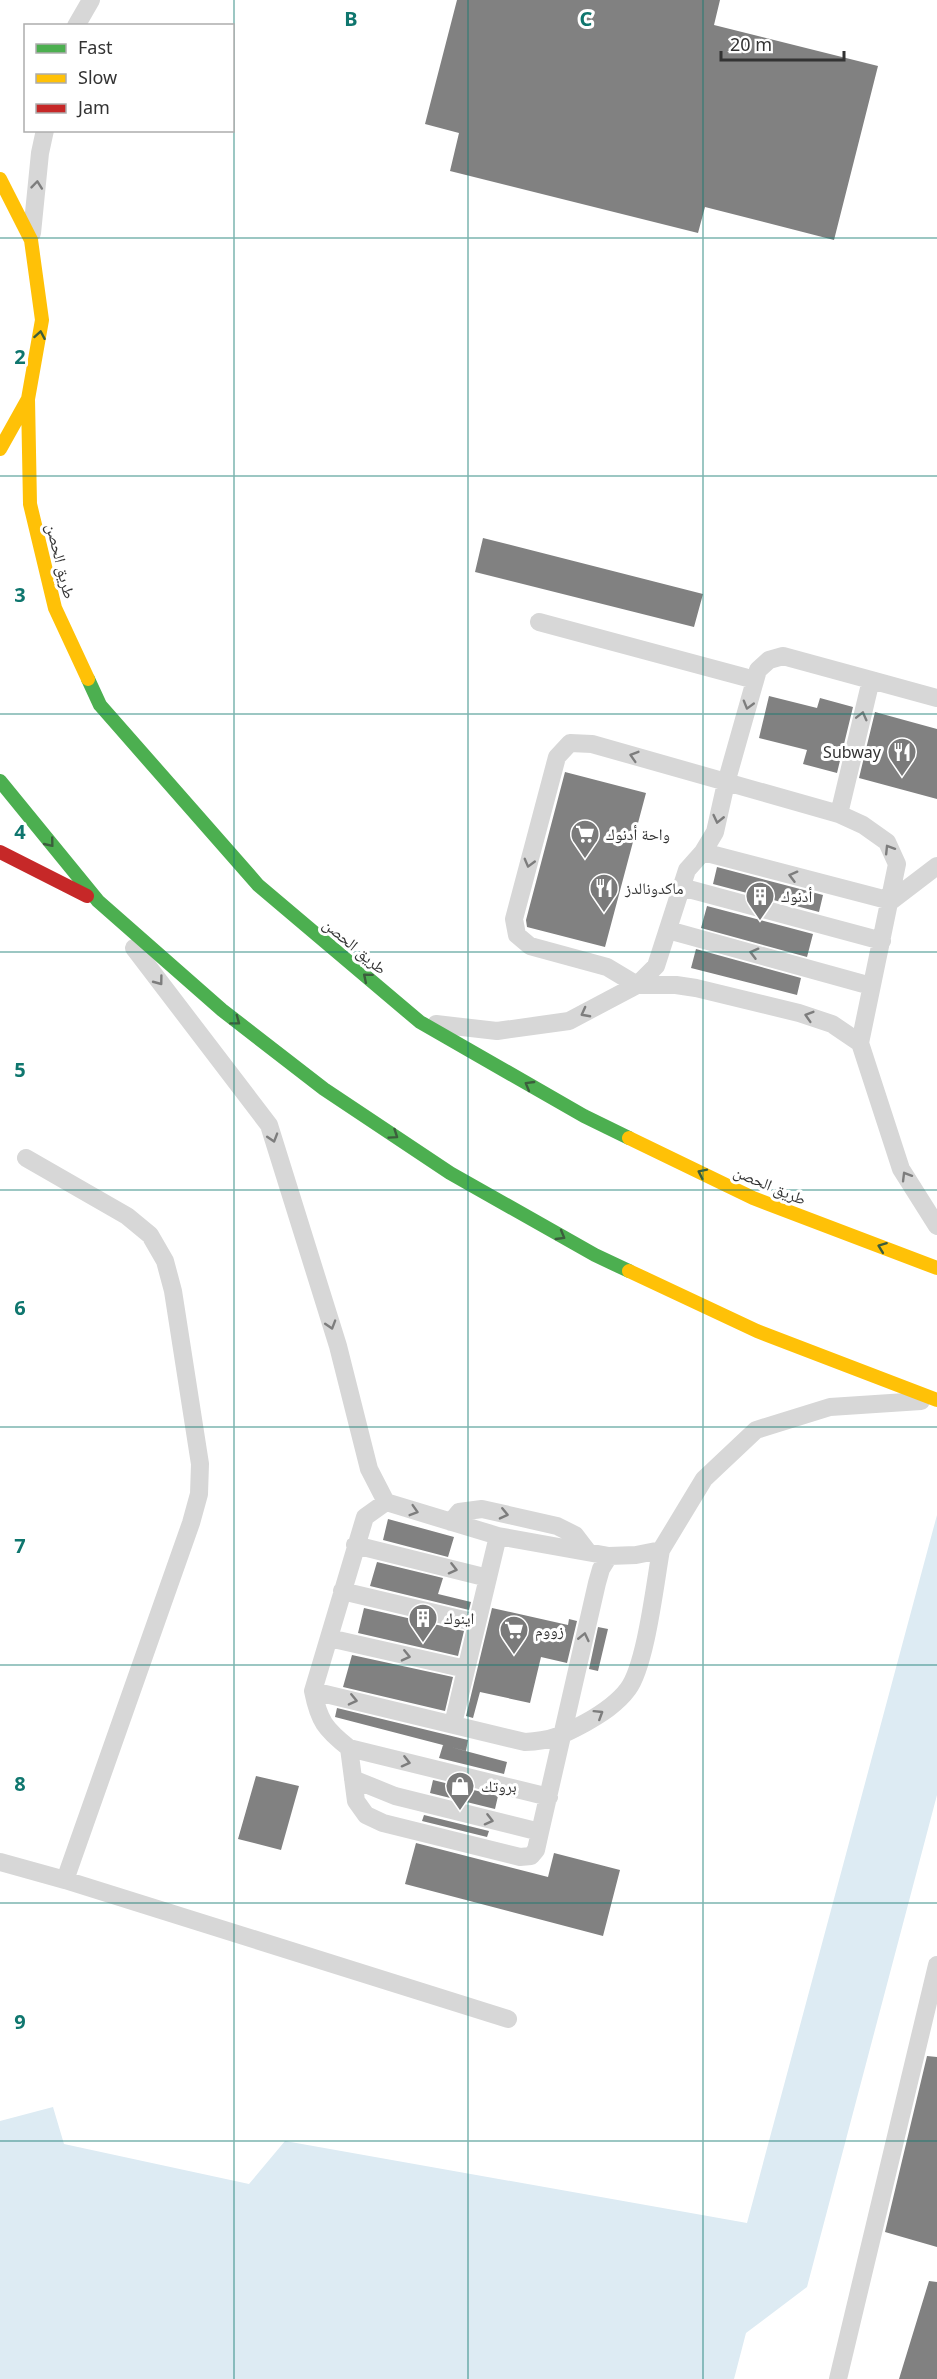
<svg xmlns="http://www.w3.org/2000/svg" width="937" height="2379" font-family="'Noto Sans','Noto Naskh Arabic',sans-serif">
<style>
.water{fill:#ddebf3}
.building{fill:#818181}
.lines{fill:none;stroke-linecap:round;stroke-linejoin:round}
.lane{stroke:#d7d7d7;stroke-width:18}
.fast{stroke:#4caf50;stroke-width:14}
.slow{stroke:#ffc107;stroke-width:14}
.jam{stroke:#c62828;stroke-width:14}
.oneway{stroke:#7d7d7d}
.oneway2{stroke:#3c5e3d}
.grid{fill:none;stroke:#0f766e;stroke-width:1.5;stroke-opacity:0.55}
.labels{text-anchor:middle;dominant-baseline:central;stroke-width:6;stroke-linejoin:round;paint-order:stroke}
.street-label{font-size:16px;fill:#333;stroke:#fff}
.poi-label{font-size:16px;fill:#333;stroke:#fff;text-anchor:start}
.grid-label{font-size:20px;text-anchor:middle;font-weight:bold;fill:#0f766e;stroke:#fff;stroke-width:6;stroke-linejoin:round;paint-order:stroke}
</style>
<rect width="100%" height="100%" fill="#fff"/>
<path class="water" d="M937,1515V1795L807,2287L746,2333L734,2379H0V2121L53,2107L64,2144L249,2184L285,2141L747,2223Z"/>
<path class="building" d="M457,0H720L714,25L878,66L834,240L705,207L698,233L450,171L459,133L425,124Z
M483,538L703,594L694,627L475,572Z
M769,696L817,708L820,698L853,707L837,773L803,764L807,750L759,738Z
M875,712L937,729V799L859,778Z
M565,772L646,793L605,947L527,927L526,920Z
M717,867L823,895L819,912L713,884Z
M707,906L813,934L807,957L701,928Z
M696,949L801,978L797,995L691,968Z
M388,1519L454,1537L448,1557L383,1540Z
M377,1562L443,1578L438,1594L471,1602L469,1610L370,1586Z
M364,1608L464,1631L458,1656L358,1633Z
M492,1608L568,1625L569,1619L577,1621L567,1663L541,1657L530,1703L480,1692L473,1718L466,1716Z
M598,1627L608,1629L598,1671L589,1669Z
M352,1655L453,1677L445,1711L343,1687Z
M337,1708L468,1740L466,1751L335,1717Z
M443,1745L507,1762L504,1774L439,1758Z
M256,1776L299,1786L281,1850L238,1839Z
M433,1780L498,1796L495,1809L430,1793Z
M424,1815L489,1831L487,1837L422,1821Z
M416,1843L548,1877L554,1853L620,1870L603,1936L405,1884Z
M927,2056L937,2057V2247L885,2232Z
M929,2281L937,2282V2379H899Z"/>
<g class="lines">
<path class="lane" d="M76,26L91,0
M32,233L40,153L45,130
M539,622L755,680
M871,680L937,698
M703,852L715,832L726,783L758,670L769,660L783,656L871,680L839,814
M681,887L882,941
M668,930L871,986
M134,948L269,1125L338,1346L369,1469L386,1502L498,1536L609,1556L636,1555L661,1550L704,1479L756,1430L830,1407L921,1401
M436,1024L497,1031L569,1021L637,985L656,966L687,870L703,852L891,901L937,866
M860,1043L832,1024L799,1013L696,988L676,985H637L607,967L530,946L517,935L514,919L557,757L570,743L592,744L839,814L863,825L887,842L897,864L860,1043L901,1169L937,1226
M26,1158L127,1216L150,1235L165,1261L173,1291L200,1464L199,1494L191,1523L65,1880
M386,1502L365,1517L313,1691L525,1742C551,1741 563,1735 585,1723C601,1714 617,1704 628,1689C646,1665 655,1583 661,1550
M451,1522L459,1512L482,1509L557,1526L575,1535L588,1552
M355,1545L488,1578
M342,1591L477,1623
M329,1638L466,1669
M313,1691C319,1721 325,1729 349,1748L356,1801L366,1815L383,1823L520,1857L531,1856L536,1850L540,1832L597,1583L601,1569L609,1556
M453,1724L498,1536
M349,1748L549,1797
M353,1779L395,1796L540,1832
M0,1862L65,1880L508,2019
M838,2379L937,1965"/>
<path class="fast" d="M88,679L100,705L258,885L420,1022L584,1116L629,1138
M0,781L98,901L222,1010L324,1089L450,1173L595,1255L629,1271"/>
<path class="slow" d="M0,179L31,240L42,320L28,399L0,449
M28,399L30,504L55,608L88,679
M629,1138L753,1198L937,1268
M629,1271L757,1331L937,1400"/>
<path class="jam" d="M0,852L87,896"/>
</g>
<defs><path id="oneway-chevron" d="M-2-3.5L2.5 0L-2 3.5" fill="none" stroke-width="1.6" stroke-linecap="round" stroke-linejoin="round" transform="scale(1.5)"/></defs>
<g class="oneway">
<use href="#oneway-chevron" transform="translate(37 185) rotate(-84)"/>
<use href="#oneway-chevron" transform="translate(748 705) rotate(106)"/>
<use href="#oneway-chevron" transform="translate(862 716) rotate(-76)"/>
<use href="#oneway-chevron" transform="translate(634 756) rotate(-163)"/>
<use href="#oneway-chevron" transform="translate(718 819) rotate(103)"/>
<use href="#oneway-chevron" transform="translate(889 849) rotate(-122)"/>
<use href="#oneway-chevron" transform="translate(529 863) rotate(105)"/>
<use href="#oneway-chevron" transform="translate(793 876) rotate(-165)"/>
<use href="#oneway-chevron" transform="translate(754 953) rotate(-165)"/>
<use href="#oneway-chevron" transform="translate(159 981) rotate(53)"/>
<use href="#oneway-chevron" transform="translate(585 1013) rotate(152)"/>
<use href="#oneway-chevron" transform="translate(809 1016) rotate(-163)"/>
<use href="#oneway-chevron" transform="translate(273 1138) rotate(73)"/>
<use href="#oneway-chevron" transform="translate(906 1176) rotate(-121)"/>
<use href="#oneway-chevron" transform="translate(331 1325) rotate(73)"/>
<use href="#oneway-chevron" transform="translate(414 1511) rotate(17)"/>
<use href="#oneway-chevron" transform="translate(504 1514) rotate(13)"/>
<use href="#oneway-chevron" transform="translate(453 1569) rotate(14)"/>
<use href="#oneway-chevron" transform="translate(584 1637) rotate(-77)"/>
<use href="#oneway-chevron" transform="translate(406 1656) rotate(13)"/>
<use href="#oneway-chevron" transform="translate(353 1700) rotate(13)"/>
<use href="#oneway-chevron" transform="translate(599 1714) rotate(-32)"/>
<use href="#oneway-chevron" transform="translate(406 1762) rotate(14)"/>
<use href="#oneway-chevron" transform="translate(489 1820) rotate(14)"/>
</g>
<g class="oneway2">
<use href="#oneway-chevron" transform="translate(40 335) rotate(-80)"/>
<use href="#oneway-chevron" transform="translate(50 843) rotate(51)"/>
<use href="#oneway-chevron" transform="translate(367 977) rotate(-140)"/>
<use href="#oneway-chevron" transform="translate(236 1021) rotate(37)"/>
<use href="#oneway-chevron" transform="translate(529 1085) rotate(-150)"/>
<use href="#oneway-chevron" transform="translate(394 1135) rotate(34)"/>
<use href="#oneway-chevron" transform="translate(702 1173) rotate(-154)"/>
<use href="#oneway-chevron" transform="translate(561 1236) rotate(30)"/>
<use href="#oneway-chevron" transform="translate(882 1247) rotate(-159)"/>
</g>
<path class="grid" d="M234,0V2379M468,0V2379M703,0V2379M0,238H937M0,476H937M0,714H937M0,952H937M0,1190H937M0,1427H937M0,1665H937M0,1903H937M0,2141H937"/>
<defs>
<g id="restaurant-pin" transform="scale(1.5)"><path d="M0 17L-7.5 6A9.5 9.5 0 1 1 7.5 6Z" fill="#7a7a7a" stroke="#fff"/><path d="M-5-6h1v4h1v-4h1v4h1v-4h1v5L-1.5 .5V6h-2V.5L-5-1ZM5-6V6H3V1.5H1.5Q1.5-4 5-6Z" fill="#fff"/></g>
<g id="supermarket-pin" transform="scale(1.5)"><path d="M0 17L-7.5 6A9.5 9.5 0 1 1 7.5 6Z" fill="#7a7a7a" stroke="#fff"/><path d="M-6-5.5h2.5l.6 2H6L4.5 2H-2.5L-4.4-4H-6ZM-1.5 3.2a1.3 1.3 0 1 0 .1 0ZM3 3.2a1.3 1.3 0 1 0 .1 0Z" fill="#fff"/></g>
<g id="building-pin" transform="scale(1.5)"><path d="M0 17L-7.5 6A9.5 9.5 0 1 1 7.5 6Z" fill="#7a7a7a" stroke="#fff"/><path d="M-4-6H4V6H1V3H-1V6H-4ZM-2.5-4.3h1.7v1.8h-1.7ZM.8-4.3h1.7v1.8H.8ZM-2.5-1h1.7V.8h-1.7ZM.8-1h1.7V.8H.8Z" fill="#fff"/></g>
<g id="shop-pin" transform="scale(1.5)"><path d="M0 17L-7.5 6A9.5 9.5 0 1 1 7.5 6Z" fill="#7a7a7a" stroke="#fff"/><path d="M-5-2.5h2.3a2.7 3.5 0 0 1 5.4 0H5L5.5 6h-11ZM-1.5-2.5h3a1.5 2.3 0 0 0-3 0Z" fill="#fff"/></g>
</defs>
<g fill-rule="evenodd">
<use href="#restaurant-pin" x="902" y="752"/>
<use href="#supermarket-pin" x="585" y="834"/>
<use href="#restaurant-pin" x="604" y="888"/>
<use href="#building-pin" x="760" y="896"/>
<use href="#building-pin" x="423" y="1618"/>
<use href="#supermarket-pin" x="514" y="1630"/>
<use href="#shop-pin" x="460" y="1786"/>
</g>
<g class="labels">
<g class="street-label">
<text transform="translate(61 561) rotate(76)">طريق الحصن</text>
<text transform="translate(355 946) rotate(40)">طريق الحصن</text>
<text transform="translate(770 1185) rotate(23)">طريق الحصن</text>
</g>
<g class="poi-label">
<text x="881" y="752" text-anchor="end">Subway</text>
<text x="606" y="834">واحة أدنوك</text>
<text x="625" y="888">ماكدونالدز</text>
<text x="781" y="896">أدنوك</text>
<text x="444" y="1618">اينوك</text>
<text x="535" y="1630">زووم</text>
<text x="481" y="1786">بروتك</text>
</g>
</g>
<g class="grid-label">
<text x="351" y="26">B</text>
<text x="586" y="26">C</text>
<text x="20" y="364">2</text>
<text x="20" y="602">3</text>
<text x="20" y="839">4</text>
<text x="20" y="1077">5</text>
<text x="20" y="1315">6</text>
<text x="20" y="1553">7</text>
<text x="20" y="1791">8</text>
<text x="20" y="2029">9</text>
</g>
<rect x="24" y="24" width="210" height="108" fill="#ffffff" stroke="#adadad" stroke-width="1.5"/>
<rect x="36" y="44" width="30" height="9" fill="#4caf50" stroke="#adadad" stroke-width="1.5"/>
<text x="78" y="54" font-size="18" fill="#333333">Fast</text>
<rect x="36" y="74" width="30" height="9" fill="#ffc107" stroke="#adadad" stroke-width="1.5"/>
<text x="78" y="84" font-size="18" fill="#333333">Slow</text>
<rect x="36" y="104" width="30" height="9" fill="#c62828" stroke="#adadad" stroke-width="1.5"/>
<text x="78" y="114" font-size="18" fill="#333333">Jam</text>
<path d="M721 51v9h123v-9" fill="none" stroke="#333333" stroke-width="3"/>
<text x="730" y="51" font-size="18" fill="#333333" stroke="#ffffff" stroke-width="4.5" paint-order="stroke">20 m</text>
</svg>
